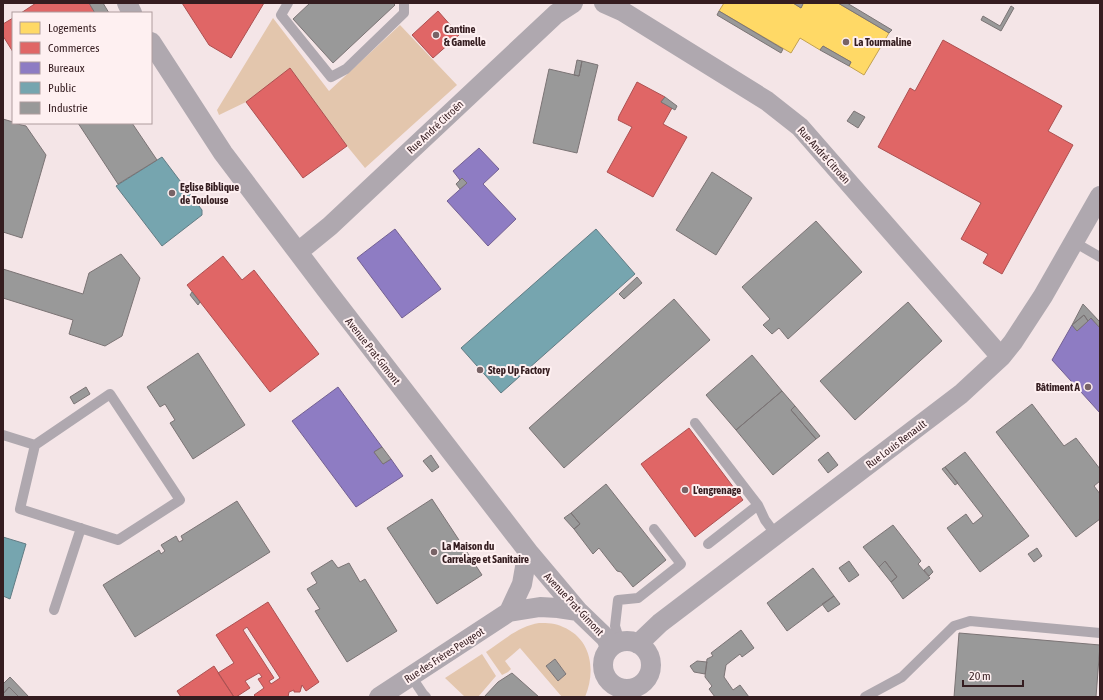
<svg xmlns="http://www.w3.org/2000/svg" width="1103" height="700" font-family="'Asap Condensed',sans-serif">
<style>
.green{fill:#e3c6ad;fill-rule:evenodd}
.homes{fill:#ffd966;stroke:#c2a151}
.shops{fill:#e06666;stroke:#ad5051;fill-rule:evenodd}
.offices{fill:#8e7cc3;stroke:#736092}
.public{fill:#76a5af;stroke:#627c84}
.industry{fill:#999;stroke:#7b7475}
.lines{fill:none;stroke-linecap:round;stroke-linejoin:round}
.lane{stroke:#afa8af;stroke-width:10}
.street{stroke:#afa8af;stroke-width:20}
.poi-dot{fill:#786366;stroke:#fef0f1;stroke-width:1.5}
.labels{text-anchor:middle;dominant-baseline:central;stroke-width:4;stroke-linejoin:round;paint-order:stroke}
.poi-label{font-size:11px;font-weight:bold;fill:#351d20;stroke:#fef0f1;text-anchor:start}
.street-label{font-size:11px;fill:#351d20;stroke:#fef0f1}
</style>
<rect width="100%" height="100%" fill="#f4e5e7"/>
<path class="green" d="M273,18L329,91L400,25L457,85L365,168L347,146L290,69L246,102L219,115L217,110Z
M539,623C547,623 556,623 563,627C592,639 596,671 585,697H562L520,648L505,661L511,669L508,672L502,675L486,652C502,641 519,626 539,623ZM555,659L566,674L558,681L546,666Z
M482,654L496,676L478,697H465L445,678Z"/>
<path class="homes" d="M724,3H793L801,8L803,3H838L889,33L864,75L849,66L851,62L823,46L820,50L800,38L791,53L719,11Z"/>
<path class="shops" d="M36,3H89L95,13H21Z
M182,3H264L231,58L209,45Z
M438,11L459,35L433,58L412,35Z
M13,18V52L3,36V24Z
M943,40L1062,106L1048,131L1073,145L1002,274L983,263L988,254L961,239L981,203L878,147L910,88L915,91Z
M290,68L347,146L303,178L246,102Z
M637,82L665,97L661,102L672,108L663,124L687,137L653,197L607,172L632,127L618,120L619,116Z
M223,256L242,280L254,270L319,354L270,392L187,285Z
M689,428L743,500L695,537L641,464Z
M268,602L319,682L306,691L302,685L300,692H294V690L289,692L288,697H256L254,695L264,688L258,679L262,677L259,673L245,681L250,688L236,697H234L218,673L234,663L216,635ZM247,627L280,678L271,684L269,681L274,678L243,630Z
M214,666L234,697H181L177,691Z"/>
<path class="offices" d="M479,148L499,169L483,184L516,219L488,246L447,201L467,183L462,178L460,180L453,171Z
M395,229L441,289L402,318L357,258Z
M1091,318L1100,328V413L1052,360L1072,325L1077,331Z
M338,387L382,447L374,452L383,464L391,459L403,476L356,507L292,421Z"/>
<path class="public" d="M162,157L202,210V215L162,246L116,186Z
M596,229L635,274L501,393L461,348Z
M3,537L26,544L10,599L3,596Z"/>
<path class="industry" d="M89,3H103L109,13H95Z
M310,3H393L395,5L333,63L293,19Z
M793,3H802L803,4L801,8Z
M838,3H847L892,30L889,33Z
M1011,6L1014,8L1001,31L981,20L983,16L1000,26Z
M719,11L783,49L781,53L717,15Z
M823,46L851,62L849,66L820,50Z
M577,60L582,61L579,76L574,75Z
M582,61L598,65L577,153L533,143L549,69L579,76Z
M665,97L677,106L675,110L661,102Z
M854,111L865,117L858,128L847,121Z
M3,119L13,122V123L26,126L46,155L22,238L3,232Z
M78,123H132L157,160L118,184Z
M712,172L752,198L716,255L676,230Z
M462,178L467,183L460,189L456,184Z
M816,221L862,272L788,339L779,328L772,334L763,325L770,319L742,287Z
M121,254L140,278L122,336L105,346L69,334L73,320L3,298V269L83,294L89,273Z
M637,277L642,283L624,299L619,294Z
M192,292L200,302L198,305L190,295Z
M674,299L710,340L564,468L529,428Z
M908,302L942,341L855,420L820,381Z
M1083,304L1100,322V328L1091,318L1088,321L1084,315L1072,325Z
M1084,315L1088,321L1077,331L1072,325Z
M198,353L245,425L193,459L170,423L175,420L165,404L160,407L147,387Z
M752,355L782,391L736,430L706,395Z
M86,387L90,394L74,404L70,397Z
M782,391L795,406L791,410L816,439L773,475L736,430Z
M1032,404L1064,446L1076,438L1100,469V481L1094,486L1100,494V519L1076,537L996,432Z
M795,406L820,436L816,439L791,410Z
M382,447L391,459L383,464L374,452Z
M828,452L838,465L828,473L818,460Z
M965,452L1029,536L980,572L947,528L966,514L973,524L983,516L945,467Z
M431,455L439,467L432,472L423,461Z
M945,467L958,483L955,485L942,469Z
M606,484L666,560L633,587L621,572L617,571L599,548L593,554L574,529L580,524L571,513Z
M432,499L482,575L437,604L387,528Z
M237,501L270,552L135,637L103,585L159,550L161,554L165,551L161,545L176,536L179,542L183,540L181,536Z
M571,513L580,524L574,529L564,518Z
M893,525L921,561L918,564L930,578L903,599L891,582L897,577L885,561L879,567L863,547Z
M1037,548L1042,556L1034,562L1028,554Z
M332,560L338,568L349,563L360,582L365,579L397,631L347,662L315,611L320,609L307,589L317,583L311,573Z
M849,561L859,575L849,582L839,568Z
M885,561L897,577L891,582L879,567Z
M929,566L933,572L929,576L924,570Z
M813,568L834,596L787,631L767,603Z
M834,596L840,604L828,612L822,604Z
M741,630L754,648L742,657L740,654L726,665L724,677L733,690L740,685L749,697H715L709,689L712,686L705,677L707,659L713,656L711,653Z
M959,633L1100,645L1096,697H954Z
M555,659L566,674L558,681L546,666Z
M697,661L707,662L705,674L694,672L690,666Z
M512,673L539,697H484L498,682Z
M10,677L29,697H19L9,687L3,694V684Z
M9,687L19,697H3V694Z"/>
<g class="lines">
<path class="lane" d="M288,3L281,15L331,77L346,69L404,13V3
M1074,242L1100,257
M110,394L180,500L118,540L20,509L35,445Z
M695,423L751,496L758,505L765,520L776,535
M3,435L35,445
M708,544L758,505
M54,610L81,528
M620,642L615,626L618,600L638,598L681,564L654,529
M411,676L423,694L426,697
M865,697L902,677L954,626L970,621L1100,633"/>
<path class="street" d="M127,3L132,13
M604,3L622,11L767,101L800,127L1001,357
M151,42L223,153L328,292L530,554L578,611L606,638L610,647
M298,252L330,226L556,14L573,3
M509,612L522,584L525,567L530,554
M603 665a24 24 0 1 1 48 0a24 24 0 1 1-48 0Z
M638,644L660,623L961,394L1001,357L1013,342L1043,296L1100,196
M379,697L509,612L540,607L558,608L578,611"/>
</g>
<g class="poi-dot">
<circle cx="436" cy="35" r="4"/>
<circle cx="846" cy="42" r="4"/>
<circle cx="172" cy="193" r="4"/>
<circle cx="480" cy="370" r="4"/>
<circle cx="1088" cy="387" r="4"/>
<circle cx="685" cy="490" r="4"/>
<circle cx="434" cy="552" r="4"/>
</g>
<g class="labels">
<g class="poi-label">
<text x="444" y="29">Cantine<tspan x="444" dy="13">&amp; Gamelle</tspan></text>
<text x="854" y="42">La Tourmaline</text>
<text x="180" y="187">Eglise Biblique<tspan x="180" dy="13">de Toulouse</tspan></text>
<text x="488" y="370">Step Up Factory</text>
<text x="1080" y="387" text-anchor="end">Bâtiment A</text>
<text x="693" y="490">L'engrenage</text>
<text x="442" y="546">La Maison du<tspan x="442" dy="13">Carrelage et Sanitaire</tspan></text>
</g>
<g class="street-label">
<text transform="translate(435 127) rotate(-43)">Rue André Citroën</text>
<text transform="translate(824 155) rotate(48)">Rue André Citroën</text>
<text transform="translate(373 351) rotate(52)">Avenue Prat-Gimont</text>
<text transform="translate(896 444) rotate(-37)">Rue Louis Renault</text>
<text transform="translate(574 604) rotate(47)">Avenue Prat-Gimont</text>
<text transform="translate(444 655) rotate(-33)">Rue des Frères Peugeot</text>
</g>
</g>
<rect width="1103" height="700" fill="none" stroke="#351d20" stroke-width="8"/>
<rect x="12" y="12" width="140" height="112" fill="#fef0f1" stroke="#ae9c9d"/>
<rect x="20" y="22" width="20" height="12" fill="#ffd966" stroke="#ae9c9d"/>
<text x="48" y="32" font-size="12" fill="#351d20">Logements</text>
<rect x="20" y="42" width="20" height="12" fill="#e06666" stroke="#ae9c9d"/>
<text x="48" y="52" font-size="12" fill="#351d20">Commerces</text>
<rect x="20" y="62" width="20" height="12" fill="#8e7cc3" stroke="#ae9c9d"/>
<text x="48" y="72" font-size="12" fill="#351d20">Bureaux</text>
<rect x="20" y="82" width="20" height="12" fill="#76a5af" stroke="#ae9c9d"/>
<text x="48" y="92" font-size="12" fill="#351d20">Public</text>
<rect x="20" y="102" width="20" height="12" fill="#999999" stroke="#ae9c9d"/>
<text x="48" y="112" font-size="12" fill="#351d20">Industrie</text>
<path d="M963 680v6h60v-6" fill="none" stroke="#351d20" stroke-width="2"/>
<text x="969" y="680" font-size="12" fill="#351d20" stroke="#fef0f1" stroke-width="3" paint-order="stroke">20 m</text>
</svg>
